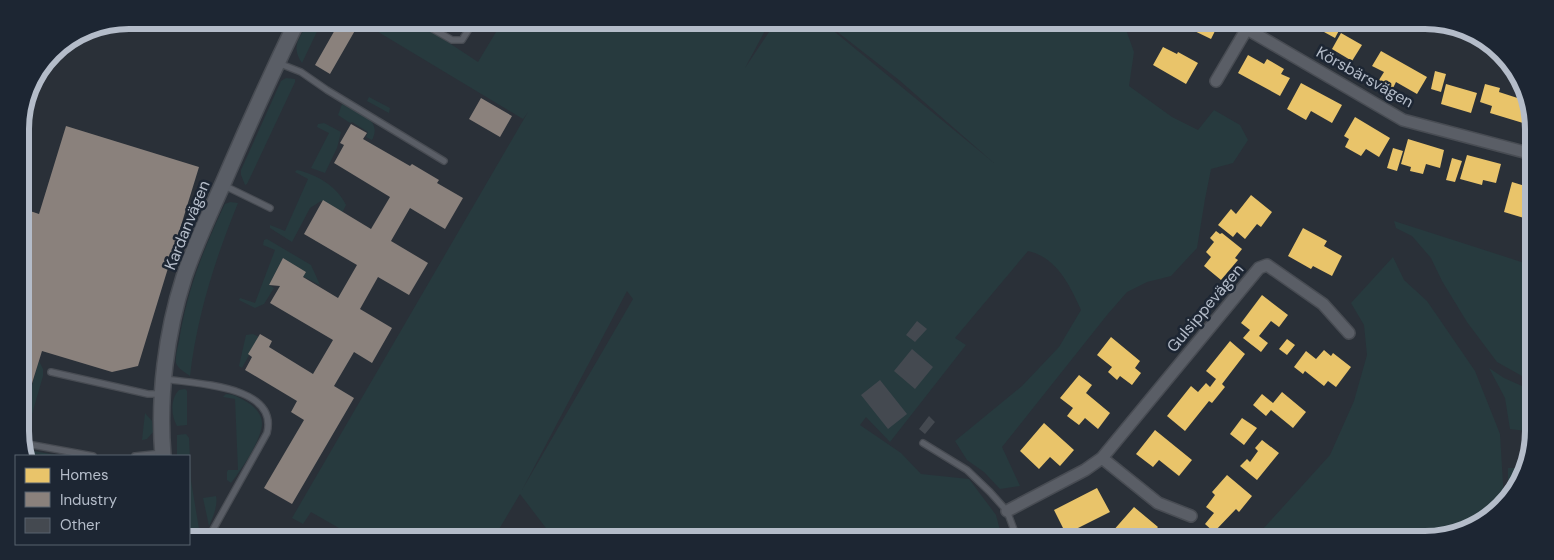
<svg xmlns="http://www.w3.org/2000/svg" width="1554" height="560" font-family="'DM Sans',sans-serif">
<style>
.green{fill:#273a3e;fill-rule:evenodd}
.homes{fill:#e9c46a}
.industry{fill:#8a817c}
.building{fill:#444950}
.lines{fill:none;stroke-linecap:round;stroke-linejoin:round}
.service-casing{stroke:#484c53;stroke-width:8}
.minor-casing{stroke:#484c53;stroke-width:14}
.tertiary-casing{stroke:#484c53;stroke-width:18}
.service{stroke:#5a5e66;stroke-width:5.5}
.minor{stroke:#5a5e66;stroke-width:11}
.tertiary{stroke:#5a5e66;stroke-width:15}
.labels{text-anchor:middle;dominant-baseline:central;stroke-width:5;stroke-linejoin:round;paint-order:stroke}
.street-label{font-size:16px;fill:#b4bcc9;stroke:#1d2633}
.rim{fill:none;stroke:#b4bcc9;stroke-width:6}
</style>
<rect width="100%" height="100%" fill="#2a3038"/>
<path class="green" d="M309,21H322L302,63C290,46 300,38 309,21Z
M360,21H416L478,62L502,22L769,23L745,68L775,23H824L994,163L899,80L826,23L1124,24L1134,52L1129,86L1172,117L1198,130L1214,110L1240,125L1248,140L1233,163L1211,169L1205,199L1197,248L1171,276L1147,282L1127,292L1107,315L1002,447L1020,486L1000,489L984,472L967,460L955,441L1022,386L1059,347L1081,310C1070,285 1056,257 1028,251L955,338L966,345L890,442L866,417L860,425L901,453L921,474L969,479L996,515L1002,538L552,536L520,494L495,536L351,535L311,512L303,524L292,518L528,112L523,119ZM627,291L633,299L522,490Z
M286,78L295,79V82L247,184L245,185L241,175V170L281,81Z
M369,97L390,108L389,113L367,101Z
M342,104C358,113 383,119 372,140L366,137L368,132L352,122L350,123L338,115Z
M324,123L341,132L337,148L325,173L311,168L329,133L317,127L318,124Z
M297,170C316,174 338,187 346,205L342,213L321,201L310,208L292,242L270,228V225L285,231L308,179L295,172Z
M230,202L238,203C215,259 197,316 190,376C185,372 178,369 176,363C175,354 179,344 180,335C188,289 202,253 222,210L225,204Z
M1394,221L1531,265L1529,380L1497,362L1467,322L1442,281L1431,258L1412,236L1396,228Z
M267,239L311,265L320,285L302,276V270L283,258L269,285L274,288L264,304L255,308L239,300L240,298L255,303L275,250L263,245L264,240Z
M1393,257L1404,280L1427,301L1475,371L1500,434L1504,500L1491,518L1432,540L1254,539L1330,455L1354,401L1367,355L1364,325L1351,303Z
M253,334L259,337L242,368L239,366L246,335Z
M39,361L43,369V376L26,435H22V419Z
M1489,368L1504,378L1529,389V438H1527L1526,431L1510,429L1505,398Z
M185,389L187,391V425L177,426C171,416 170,399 179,390Z
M226,394C234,394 240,398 247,402C255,407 262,414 262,424C261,441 241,470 231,483L227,480V472L228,470H238L235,399L223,397Z
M145,413L152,421L153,432L147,439L142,440Z
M186,434L189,438L191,481L200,535H189V456H177V435Z
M22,449L62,456H47L37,454L36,456H24Z
M1508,468H1527L1508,494Z
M216,496C218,506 213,517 209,526L203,498Z"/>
<path class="homes" d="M1182,25H1218L1211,39Z
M1288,25H1305L1301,32Z
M1328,25H1342L1335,38L1324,32Z
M1341,33L1362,45L1352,61L1332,49Z
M1163,47L1177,54L1178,52L1198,63L1186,84L1153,65Z
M1381,51L1427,77L1417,94L1396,82L1393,88L1379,80L1384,72L1372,66Z
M1248,55L1264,64L1267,59L1284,69L1281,74L1290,78L1280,96L1238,73Z
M1435,71L1446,74L1441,92L1431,89Z
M1301,83L1342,105L1332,123L1311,111L1306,120L1287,109Z
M1446,84L1477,93L1471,113L1441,104Z
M1485,84L1500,88L1499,92L1527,101L1529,105L1523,123L1490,113L1492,106L1480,102Z
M1355,117L1390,138L1379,157L1366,149L1361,156L1345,147L1349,139L1344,136Z
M1408,139L1444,150L1440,168L1426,164L1423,174L1410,171L1411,167L1401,164Z
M1393,148L1403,151L1397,171L1387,168Z
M1467,155L1501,164L1496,183L1483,180L1482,185L1460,179Z
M1452,158L1462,161L1455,182L1446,180Z
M1512,182L1532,188V210L1526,208L1524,218L1504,212Z
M1251,195L1272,212L1261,227L1257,224L1245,239L1237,232L1233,237L1218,225L1231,209L1236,214Z
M1303,228L1327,241L1324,246L1342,256L1332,276L1313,266L1311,269L1288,256Z
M1216,231L1220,234L1222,233L1242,249L1235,258L1238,260L1221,280L1204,266L1211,257L1206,252L1214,242L1210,238Z
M1262,295L1288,315L1279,327L1271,321L1259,336L1268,343L1261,352L1243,338L1250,330L1241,323Z
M1111,337L1140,361L1135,368L1141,373L1132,385L1120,376L1117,380L1108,372L1112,367L1097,355Z
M1287,339L1295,345L1287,355L1279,349Z
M1230,341L1245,354L1222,384L1225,387L1212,403L1209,401L1185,431L1167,416L1191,386L1198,392L1206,383L1210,387L1216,379L1206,371Z
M1324,350L1331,356L1333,353L1351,367L1336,387L1328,381L1324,386L1305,371L1303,374L1294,367L1306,351L1316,359Z
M1079,375L1092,385L1086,393L1110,413L1098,429L1085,418L1079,425L1067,416L1073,408L1060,398Z
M1282,392L1306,412L1293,428L1271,410L1266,416L1253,405L1262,394L1273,403Z
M1242,418L1257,428L1244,445L1230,434Z
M1044,423L1074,450L1060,466L1050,457L1039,469L1020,451Z
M1155,430L1192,460L1179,476L1159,460L1153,467L1136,454Z
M1262,440L1279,453L1257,480L1240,466L1247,459L1250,462L1258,451L1255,448Z
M1227,475L1252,496L1239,512L1236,509L1214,532L1205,524L1214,513L1206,507L1215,495L1212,492Z
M1097,488L1110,512L1066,534L1054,510Z
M1134,507L1158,527L1153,533L1160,539H1139L1136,536L1134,539L1119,538L1112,532Z"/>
<path class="industry" d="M340,21H346L357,27L330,74L315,65Z
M435,21H455L449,30Z
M481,98L512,116L500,137L469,119Z
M351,124L367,133L363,139L410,166L412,164L439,180L437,183L463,198L445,229L410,208L391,241L428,263L409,295L378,277L360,309L392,328L372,363L354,352L334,386L354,398L292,504L264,488L304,420L291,412L297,401L245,370L252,357L248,354L260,334L272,341L269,347L313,374L333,340L270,303L280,286L269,285L283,258L306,272L303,277L338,298L357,265L304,234L323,200L371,229L390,197L334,163L344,145L340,143Z
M66,126L199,167L138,366L112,372L42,351L29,393L22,390L21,208L39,214Z"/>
<path class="building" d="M917,321L927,329L915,342L906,335Z
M912,349L933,367L915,389L894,371Z
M880,380L907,414L888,429L861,395Z
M929,416L935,422L925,434L919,429Z"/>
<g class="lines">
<g class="service-casing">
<path id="service" d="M271,21L292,30
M419,21L452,40H462L474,21
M278,63L301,72L327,90L444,161
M223,185L270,208
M51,372L148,394H162
M165,379C195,384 279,385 267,433L210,535
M22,443L93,456
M923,443L967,470L990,492L1007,511L1017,538
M135,456L163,453"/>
</g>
<g class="minor-casing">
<path id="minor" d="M1247,29L1403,120L1532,154
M1216,81L1249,25
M1102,458L1158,503L1191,516
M1007,511L1085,470L1102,458L1259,268L1267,265L1323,304L1349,333"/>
</g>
<g class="tertiary-casing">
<path id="tertiary" d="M163,456C158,397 166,333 184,277C196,241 213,207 228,172C250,121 273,71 297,21"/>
</g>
<use href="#service" class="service"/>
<use href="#minor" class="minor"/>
<use href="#tertiary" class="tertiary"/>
</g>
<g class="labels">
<g class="street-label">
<text transform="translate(1365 77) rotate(29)">Körsbärsvägen</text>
<text transform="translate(187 225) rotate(-68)">Kardanvägen</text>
<text transform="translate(1205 308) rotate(-50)">Gulsippevägen</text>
</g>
</g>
<path d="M0 0H1554V560H0ZM129 29H1425A100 100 0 0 1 1525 129V431A100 100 0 0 1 1425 531H129A100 100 0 0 1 29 431V129A100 100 0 0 1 129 29Z" fill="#1d2633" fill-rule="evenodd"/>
<path class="rim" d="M129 29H1425A100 100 0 0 1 1525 129V431A100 100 0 0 1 1425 531H129A100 100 0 0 1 29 431V129A100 100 0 0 1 129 29Z"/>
<rect x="15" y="455" width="175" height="90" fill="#1d2633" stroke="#59626f"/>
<rect x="25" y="468" width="25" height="15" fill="#e9c46a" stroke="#59626f"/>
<text x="60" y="480" font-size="15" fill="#b4bcc9">Homes</text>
<rect x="25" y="492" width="25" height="15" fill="#8a817c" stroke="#59626f"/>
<text x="60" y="505" font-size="15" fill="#b4bcc9">Industry</text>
<rect x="25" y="518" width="25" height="15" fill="#444950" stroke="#59626f"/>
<text x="60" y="530" font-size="15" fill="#b4bcc9">Other</text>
</svg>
